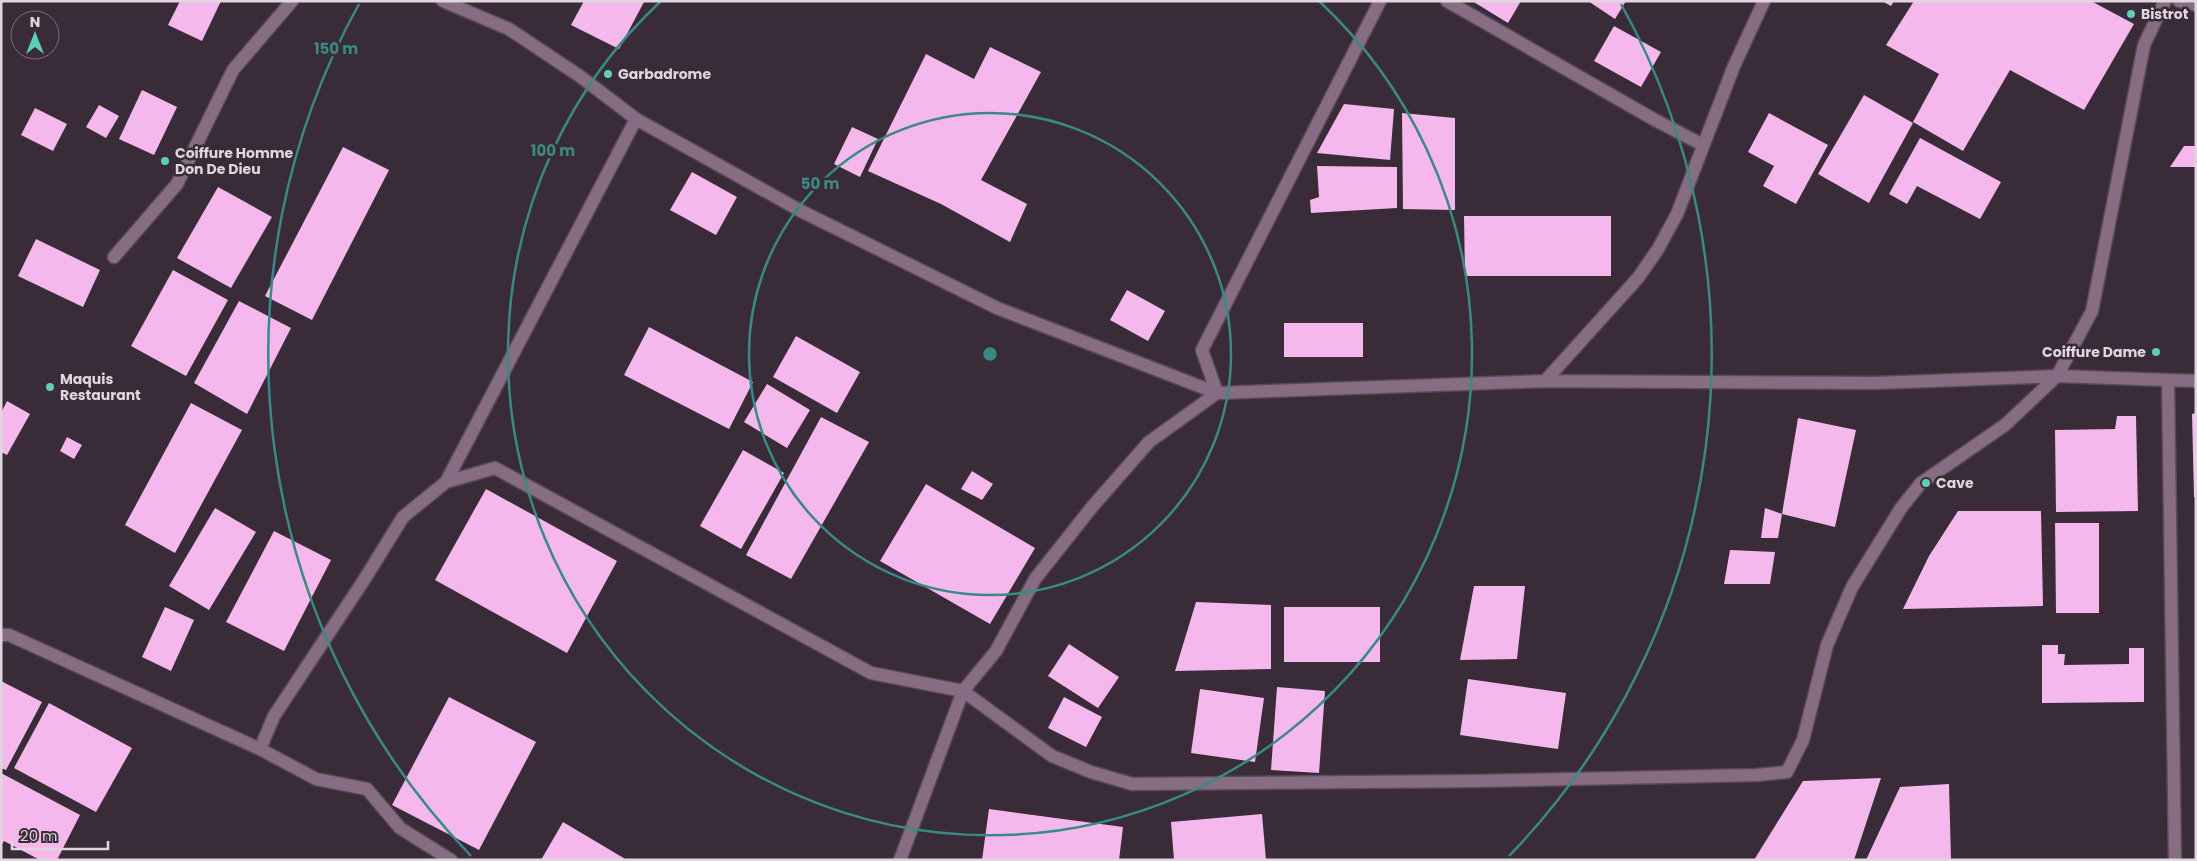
<svg xmlns="http://www.w3.org/2000/svg" width="2197" height="861" font-family="Poppins,sans-serif">
<style>
.building{fill:#f4b8ed}
.lines{fill:none;stroke-linecap:round;stroke-linejoin:round}
.minor-casing{stroke:#584a56;stroke-width:15}
.minor{stroke:#866d83;stroke-width:12}
.ring{fill:none;stroke:#398984;stroke-width:2.5}
.poi-dot{fill:#5cceba;stroke:#3a2b38;stroke-width:2}
.labels{text-anchor:middle;dominant-baseline:central;stroke-width:5;stroke-linejoin:round;paint-order:stroke}
.poi-label{font-size:14px;font-weight:bold;fill:#e0d6de;stroke:#3a2b38;text-anchor:start}
.centre{fill:#398984;stroke:#3a2b38;stroke-width:2.5}
.ring-label{font-size:15px;text-anchor:middle;font-weight:bold;fill:#398984;stroke:#3a2b38;stroke-width:5;stroke-linejoin:round;paint-order:stroke}
</style>
<rect width="100%" height="100%" fill="#3a2b38"/>
<path class="building" d="M180,1H221L202,41L168,25Z
M584,1H642L644,2L619,49L571,25Z
M1472,1H1521L1508,23Z
M1588,1H1626L1615,19Z
M1882,1H1894L1891,6Z
M1914,1H2091L2134,24L2084,110L2010,70L1963,151L1913,122L1939,74L1886,45Z
M1614,26L1661,52L1641,87L1594,61Z
M990,47L1041,72L981,180L1027,204L1010,242L941,204L868,171L926,54L974,79Z
M142,90L177,107L154,155L119,139Z
M1864,95L1913,123L1869,203L1818,174Z
M1344,104L1394,109L1390,160L1317,153Z
M99,105L119,116L106,138L86,127Z
M35,108L67,124L53,151L21,135Z
M1402,113L1455,118V210L1403,209Z
M1769,113L1828,145L1796,204L1763,186L1774,166L1748,152Z
M852,127L878,139L860,177L834,164Z
M1920,138L2001,182L1980,219L1917,186L1907,204L1889,194Z
M2184,146H2196V167H2170Z
M343,147L389,170L312,320L265,296Z
M1317,166L1397,167V208L1311,213L1310,200L1319,197Z
M692,172L737,197L716,235L670,210Z
M218,187L272,217L231,288L177,258Z
M1464,216H1611V276H1465Z
M36,239L100,270L83,307L18,276Z
M173,270L228,300L186,376L131,346Z
M1127,290L1165,311L1148,341L1110,320Z
M239,301L291,328L247,414L194,383Z
M1284,323H1363V357H1284Z
M649,327L753,382L729,429L624,375Z
M796,336L860,372L837,413L773,377Z
M767,384L810,410L787,448L744,422Z
M7,401L30,414L7,455L1,452V413Z
M191,403L242,430L175,553L125,525Z
M2196,413V497H2194L2192,414Z
M2117,416H2136L2138,511L2056,512L2055,430L2115,429Z
M821,417L869,442L791,579L746,555Z
M1798,418L1856,430L1835,527L1782,514L1778,538H1761L1765,508L1782,514Z
M67,437L82,445L74,459L60,451Z
M743,450L784,473L741,549L700,526Z
M972,471L993,484L982,500L961,489Z
M926,484L1035,548L990,624L880,561Z
M486,489L617,561L567,653L435,580Z
M215,508L256,532L209,610L169,586Z
M1958,511H2041L2043,606L1903,609L1929,556Z
M2055,523H2099V613H2056Z
M274,531L331,560L284,651L226,622Z
M1730,550L1775,552L1770,584H1724Z
M1474,586H1525L1517,659L1460,660Z
M1196,602L1271,605V669L1175,671Z
M165,607L194,620L171,671L142,657Z
M1284,607H1380V662H1284Z
M1069,644L1119,677L1098,708L1048,676Z
M2042,645H2058V654H2065L2064,665L2129,664V648H2144V702L2042,703Z
M1468,679L1566,693L1558,749L1460,735Z
M1,681L42,702L6,770L1,768Z
M1277,687L1325,691L1319,773L1271,770Z
M1200,689L1264,698L1255,762L1191,753Z
M449,697L536,742L479,850L392,805Z
M1064,697L1102,717L1086,747L1048,728Z
M49,703L132,748L96,812L14,768Z
M1,773L80,815L57,860H40L4,841L1,846Z
M1881,778L1854,860H1754L1803,781Z
M1949,784L1951,860H1866L1900,787Z
M989,809L1123,827L1119,860H982Z
M1262,814L1266,860H1174L1171,822Z
M563,822L627,860H541Z"/>
<g class="lines">
<g class="minor-casing">
<path id="minor" d="M443,1L509,29L581,77L636,119L801,211L997,308L1217,393L1545,381L1876,383L2057,376L2196,381
M1447,1L1655,120L1703,145
M2179,1L2196,5
M114,257L177,184L233,70L292,1
M1545,381L1638,278L1658,249L1677,214L1734,66L1764,1
M2168,381L2175,860
M1217,393L1202,350L1380,1
M446,482L495,468L871,673L963,691L1052,756L1091,772L1132,784L1474,781L1757,775L1787,772L1803,740L1827,645L1852,587L1901,508L1921,483L2005,425L2057,376L2092,311L2144,45L2165,1
M1,635H9L260,749L316,779L367,789L400,828L451,860
M260,749L274,716L364,580L403,517L446,482L636,119
M900,860L963,691L996,651L1035,579L1092,507L1149,442L1217,393"/>
</g>
<use href="#minor" class="minor"/>
</g>
<g class="ring">
<circle cx="990" cy="354" r="241"/>
<path d="M1319 1A482 482 0 1 1 661 1"/>
<path d="M471 856A722 722 0 0 1 359 4M1621 4A722 722 0 0 1 1509 856"/>
</g>
<g class="poi-dot">
<circle cx="2131" cy="14" r="5"/>
<circle cx="608" cy="74" r="5"/>
<circle cx="165" cy="161" r="5"/>
<circle cx="2156" cy="352" r="5"/>
<circle cx="50" cy="387" r="5"/>
<circle cx="1926" cy="483" r="5"/>
</g>
<g class="labels">
<g class="poi-label">
<text x="2141" y="14">Bistrot</text>
<text x="618" y="74">Garbadrome</text>
<text x="175" y="153">Coiffure Homme<tspan x="175" dy="16">Don De Dieu</tspan></text>
<text x="2146" y="352" text-anchor="end">Coiffure Dame</text>
<text x="60" y="379">Maquis<tspan x="60" dy="16">Restaurant</tspan></text>
<text x="1936" y="483">Cave</text>
</g>
</g>
<circle cx="990" cy="354" r="8" class="centre"/>
<g class="ring-label">
<text x="336" y="54">150 m</text>
<text x="553" y="156">100 m</text>
<text x="820" y="189">50 m</text>
</g>
<rect width="2197" height="861" fill="none" stroke="#e0d6de" stroke-width="5"/>
<g transform="translate(35 35)"><circle r="24" fill="#3a2b38" stroke="#7c6f7a"/>
<path d="M0-4L9 19L0 12L-9 19Z" fill="#5cceba"/>
<text y="-8" font-size="14" font-weight="bold" text-anchor="middle" fill="#e0d6de">N</text>
</g>
<path d="M12 841v8h96v-8" fill="none" stroke="#e0d6de" stroke-width="2.5"/>
<text x="20" y="841" font-size="15" fill="#e0d6de" stroke="#3a2b38" stroke-width="4" paint-order="stroke">20 m</text>
</svg>
